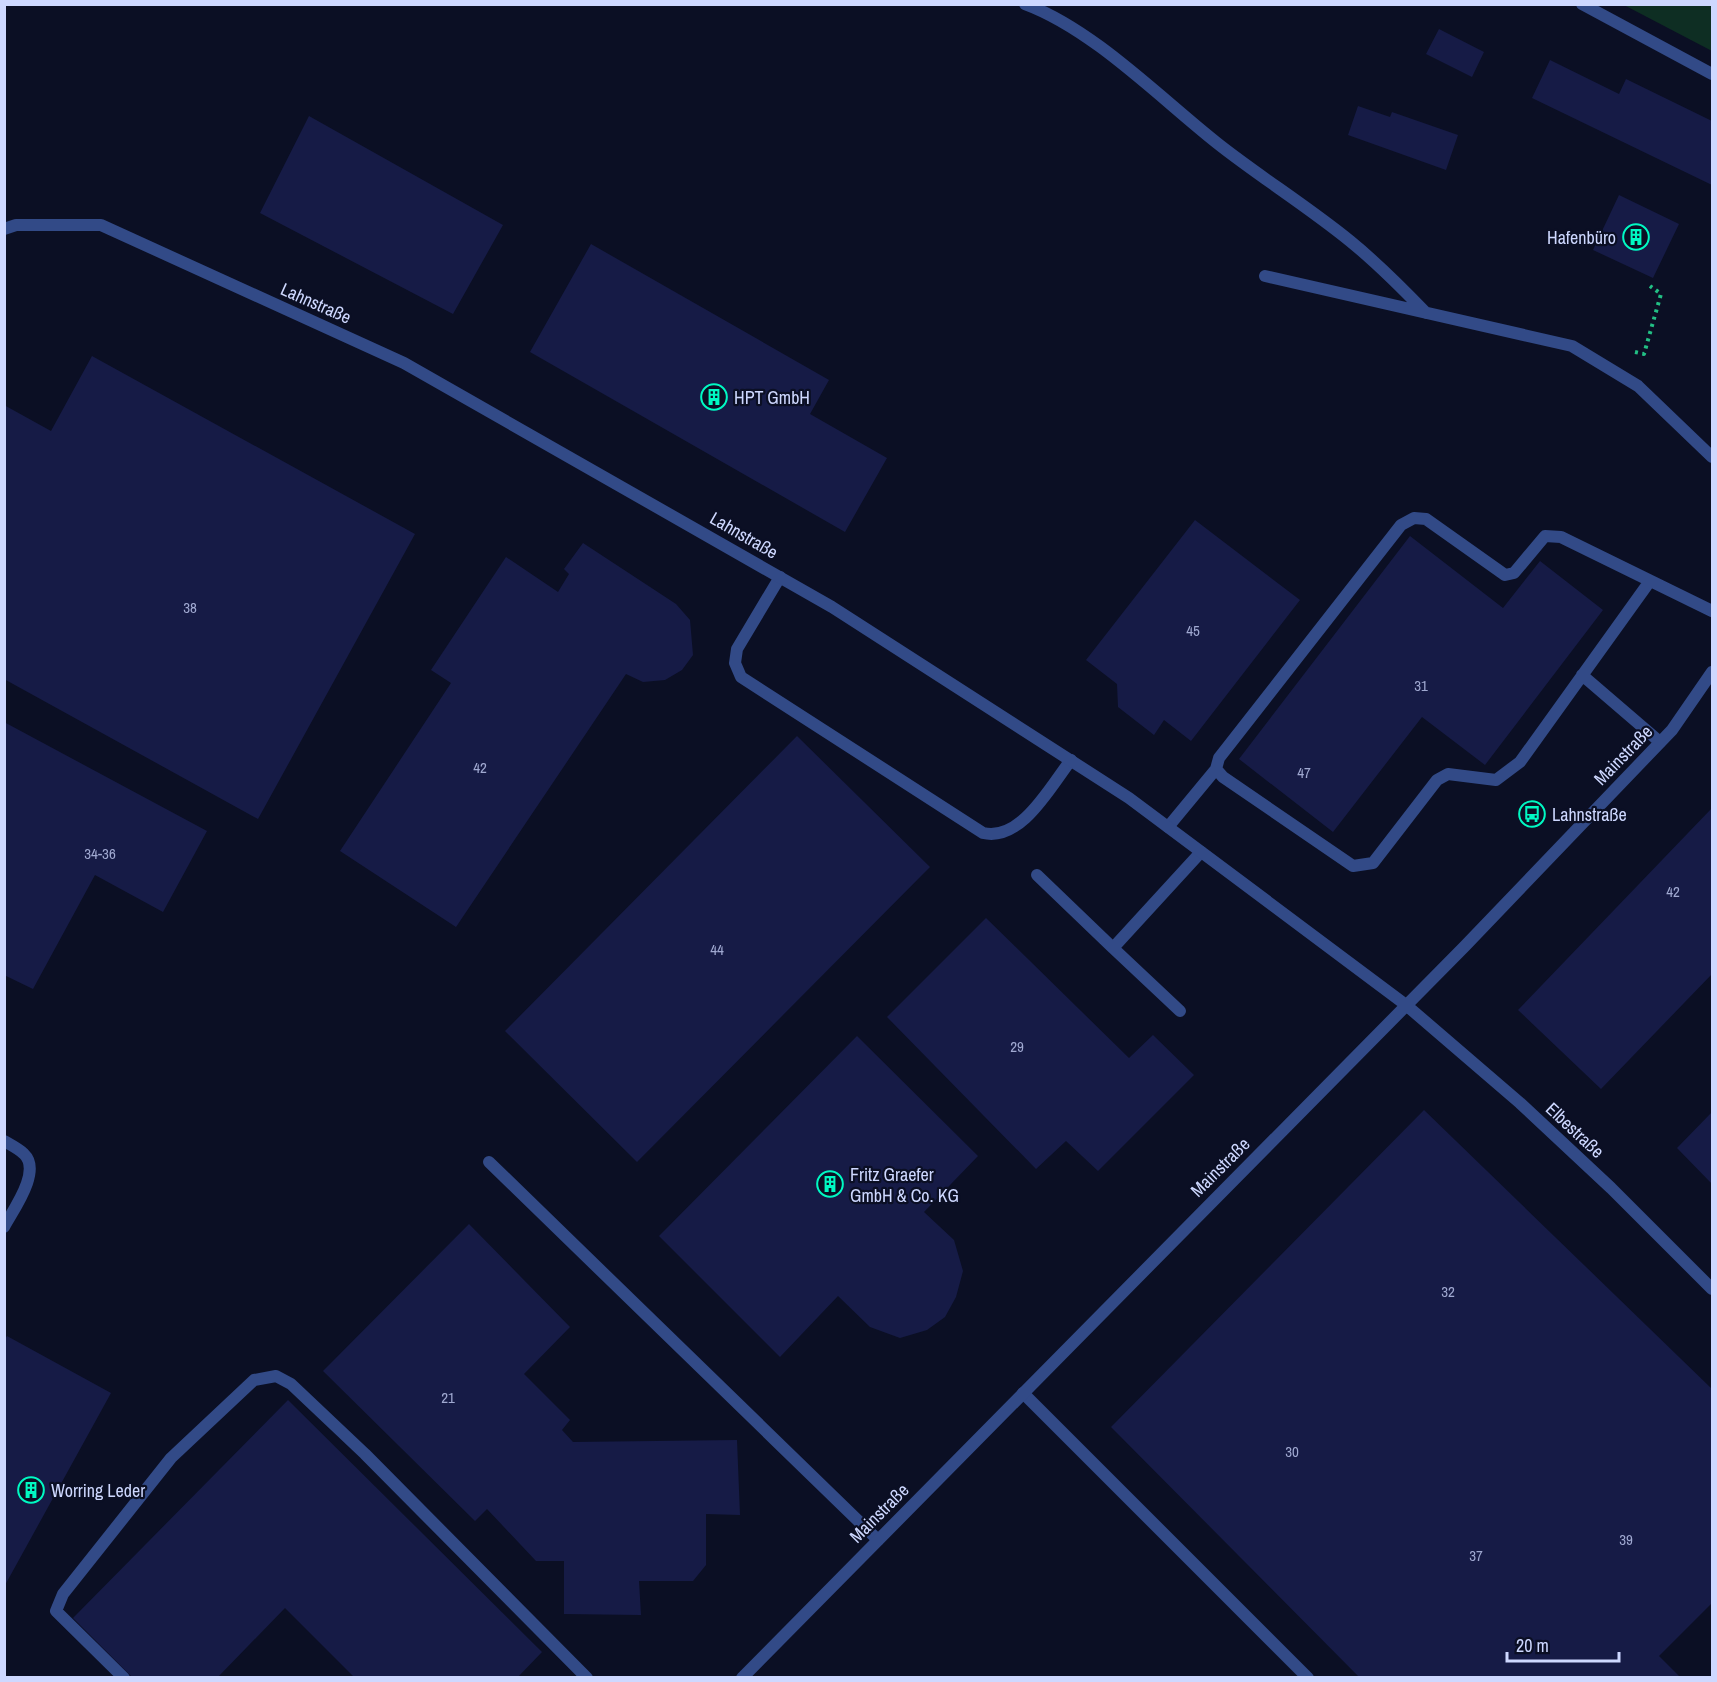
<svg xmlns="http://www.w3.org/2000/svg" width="1717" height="1682" font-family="'Archivo Narrow',sans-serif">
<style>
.green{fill:#0e2e23}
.building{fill:#161b46}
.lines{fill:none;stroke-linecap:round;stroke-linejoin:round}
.path{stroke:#22bf84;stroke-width:4;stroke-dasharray:3 4.5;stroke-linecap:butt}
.service{stroke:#324a87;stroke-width:12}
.minor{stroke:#324a87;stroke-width:12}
.labels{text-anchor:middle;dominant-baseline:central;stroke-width:4.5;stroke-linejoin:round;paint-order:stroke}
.number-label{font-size:15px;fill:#a0a9d1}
.poi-label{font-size:18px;fill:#ced8ff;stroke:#0b0f24;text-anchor:start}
.street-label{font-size:18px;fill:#ced8ff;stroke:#0b0f24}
</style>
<rect width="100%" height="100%" fill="#0b0f24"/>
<path class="green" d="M1624,5H1712V51Z"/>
<path class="building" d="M1439,29L1484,52L1472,77L1426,54Z
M1550,60L1619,94L1626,79L1712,121V185L1532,98Z
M1358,106L1390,117L1392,112L1458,135L1446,170L1348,135Z
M309,116L503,225L453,314L260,213Z
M1619,195L1679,224L1653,278L1593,250Z
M591,244L829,380L810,414L887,458L845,532L530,352Z
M92,356L415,534L258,819L4,679V405L51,431Z
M1195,520L1300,600L1191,741L1164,720L1154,735L1118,707L1117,684L1086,660Z
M1410,536L1503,608L1540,561L1603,610L1485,765L1422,717L1333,832L1239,759Z
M583,543L676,604L690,620L693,655L682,670L665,680L643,682L626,674L456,927L340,851L451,683L431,670L506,557L558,592L569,574L564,569Z
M4,722L207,831L163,912L95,875L33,989L4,975Z
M797,736L930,867L637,1162L505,1031Z
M1712,808V974L1601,1089L1518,1010Z
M986,918L1129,1058L1153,1035L1194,1075L1098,1171L1066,1141L1036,1169L887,1017Z
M857,1036L978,1156L924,1212L954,1240L963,1271L956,1297L945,1317L927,1330L900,1338L870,1327L838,1296L780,1357L659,1236Z
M1424,1110L1712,1389V1603L1659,1656L1681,1678H1360L1111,1427Z
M1712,1112V1184L1677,1148Z
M469,1224L570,1327L524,1374L570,1420L562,1430L573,1442L737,1440L740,1515L706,1514V1565L693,1581H639L641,1615L564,1614V1561H536L487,1509L475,1521L323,1371Z
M7,1336L111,1393L4,1587V1341Z
M288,1400L542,1652L517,1678H355L285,1608L217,1678H133L73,1618Z"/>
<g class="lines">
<path class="path" d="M1635,352L1644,354L1661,294L1650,286"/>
<path class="service" d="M1025,4C1093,29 1160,98 1217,143C1260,177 1307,206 1350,241C1377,263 1402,288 1426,313
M1582,4L1712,74
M1265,276L1572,346L1638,386L1712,457
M780,577L737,649L735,663L741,677L983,833C1021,842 1050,787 1071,760
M1650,581L1520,762L1496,780L1448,774L1437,780L1373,863L1353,866L1223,777L1216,769L1219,758L1401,525L1414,518L1426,519L1505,575L1514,573L1545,536L1561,537L1712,611
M1582,675L1660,742
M1168,827L1216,769
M1037,875L1113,948
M1180,1011L1113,948L1201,852
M4,1141C11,1145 19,1149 24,1154C42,1171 13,1210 4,1227
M489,1162L878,1540
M1023,1393L1308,1678
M124,1678L56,1611L63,1594L171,1458L254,1380L276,1376L291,1384L365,1454L587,1678"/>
<path class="minor" d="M4,229L16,225H101L404,363L832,607L1129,798L1406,1005L1520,1103L1611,1188L1712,1289
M742,1678L1465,946L1672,730L1712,672"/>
</g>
<defs>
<g id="building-ring" transform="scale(1.35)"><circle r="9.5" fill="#0b0f24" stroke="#00f9c3" stroke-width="1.5"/><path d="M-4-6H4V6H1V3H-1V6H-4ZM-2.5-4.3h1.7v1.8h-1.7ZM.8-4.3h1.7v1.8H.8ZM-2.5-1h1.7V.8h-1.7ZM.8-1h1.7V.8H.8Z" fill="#00f9c3"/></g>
<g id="bus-ring" transform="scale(1.35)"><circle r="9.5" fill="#0b0f24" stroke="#00f9c3" stroke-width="1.5"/><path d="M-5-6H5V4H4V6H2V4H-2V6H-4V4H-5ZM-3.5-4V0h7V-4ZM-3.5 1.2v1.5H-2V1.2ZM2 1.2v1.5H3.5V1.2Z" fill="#00f9c3"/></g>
</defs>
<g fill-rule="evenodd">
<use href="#building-ring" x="1636" y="237"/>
<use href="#building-ring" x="714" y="397"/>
<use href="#bus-ring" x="1532" y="814"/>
<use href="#building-ring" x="830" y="1184"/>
<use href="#building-ring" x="31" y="1490"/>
</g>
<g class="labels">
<g class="number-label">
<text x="190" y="607">38</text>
<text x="1193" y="630">45</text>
<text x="1421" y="685">31</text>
<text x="480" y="767">42</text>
<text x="1304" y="772">47</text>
<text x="100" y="853">34-36</text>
<text x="1673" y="891">42</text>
<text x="717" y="949">44</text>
<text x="1017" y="1046">29</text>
<text x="1448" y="1291">32</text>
<text x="448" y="1397">21</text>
<text x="1292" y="1451">30</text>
<text x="1626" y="1539">39</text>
<text x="1476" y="1555">37</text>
</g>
<g class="poi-label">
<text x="1616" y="237" text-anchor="end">Hafenbüro</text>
<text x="734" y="397">HPT GmbH</text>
<text x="1552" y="814">Lahnstraße</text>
<text x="850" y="1174">Fritz Graefer<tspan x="850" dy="21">GmbH &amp; Co. KG</tspan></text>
<text x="51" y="1490">Worring Leder</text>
</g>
<g class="street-label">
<text transform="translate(316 303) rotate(24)">Lahnstraße</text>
<text transform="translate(744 535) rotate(30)">Lahnstraße</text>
<text transform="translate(1623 755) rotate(-46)">Mainstraße</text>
<text transform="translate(1575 1130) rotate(43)">Elbestraße</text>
<text transform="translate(1220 1167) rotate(-45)">Mainstraße</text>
<text transform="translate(879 1513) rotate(-45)">Mainstraße</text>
</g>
</g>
<rect width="1717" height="1682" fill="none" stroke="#ced8ff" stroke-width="12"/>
<path d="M1507 1652v9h112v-9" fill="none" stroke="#ced8ff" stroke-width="3"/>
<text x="1516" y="1652" font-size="18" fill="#ced8ff" stroke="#0b0f24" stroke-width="4.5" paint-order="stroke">20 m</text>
</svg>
